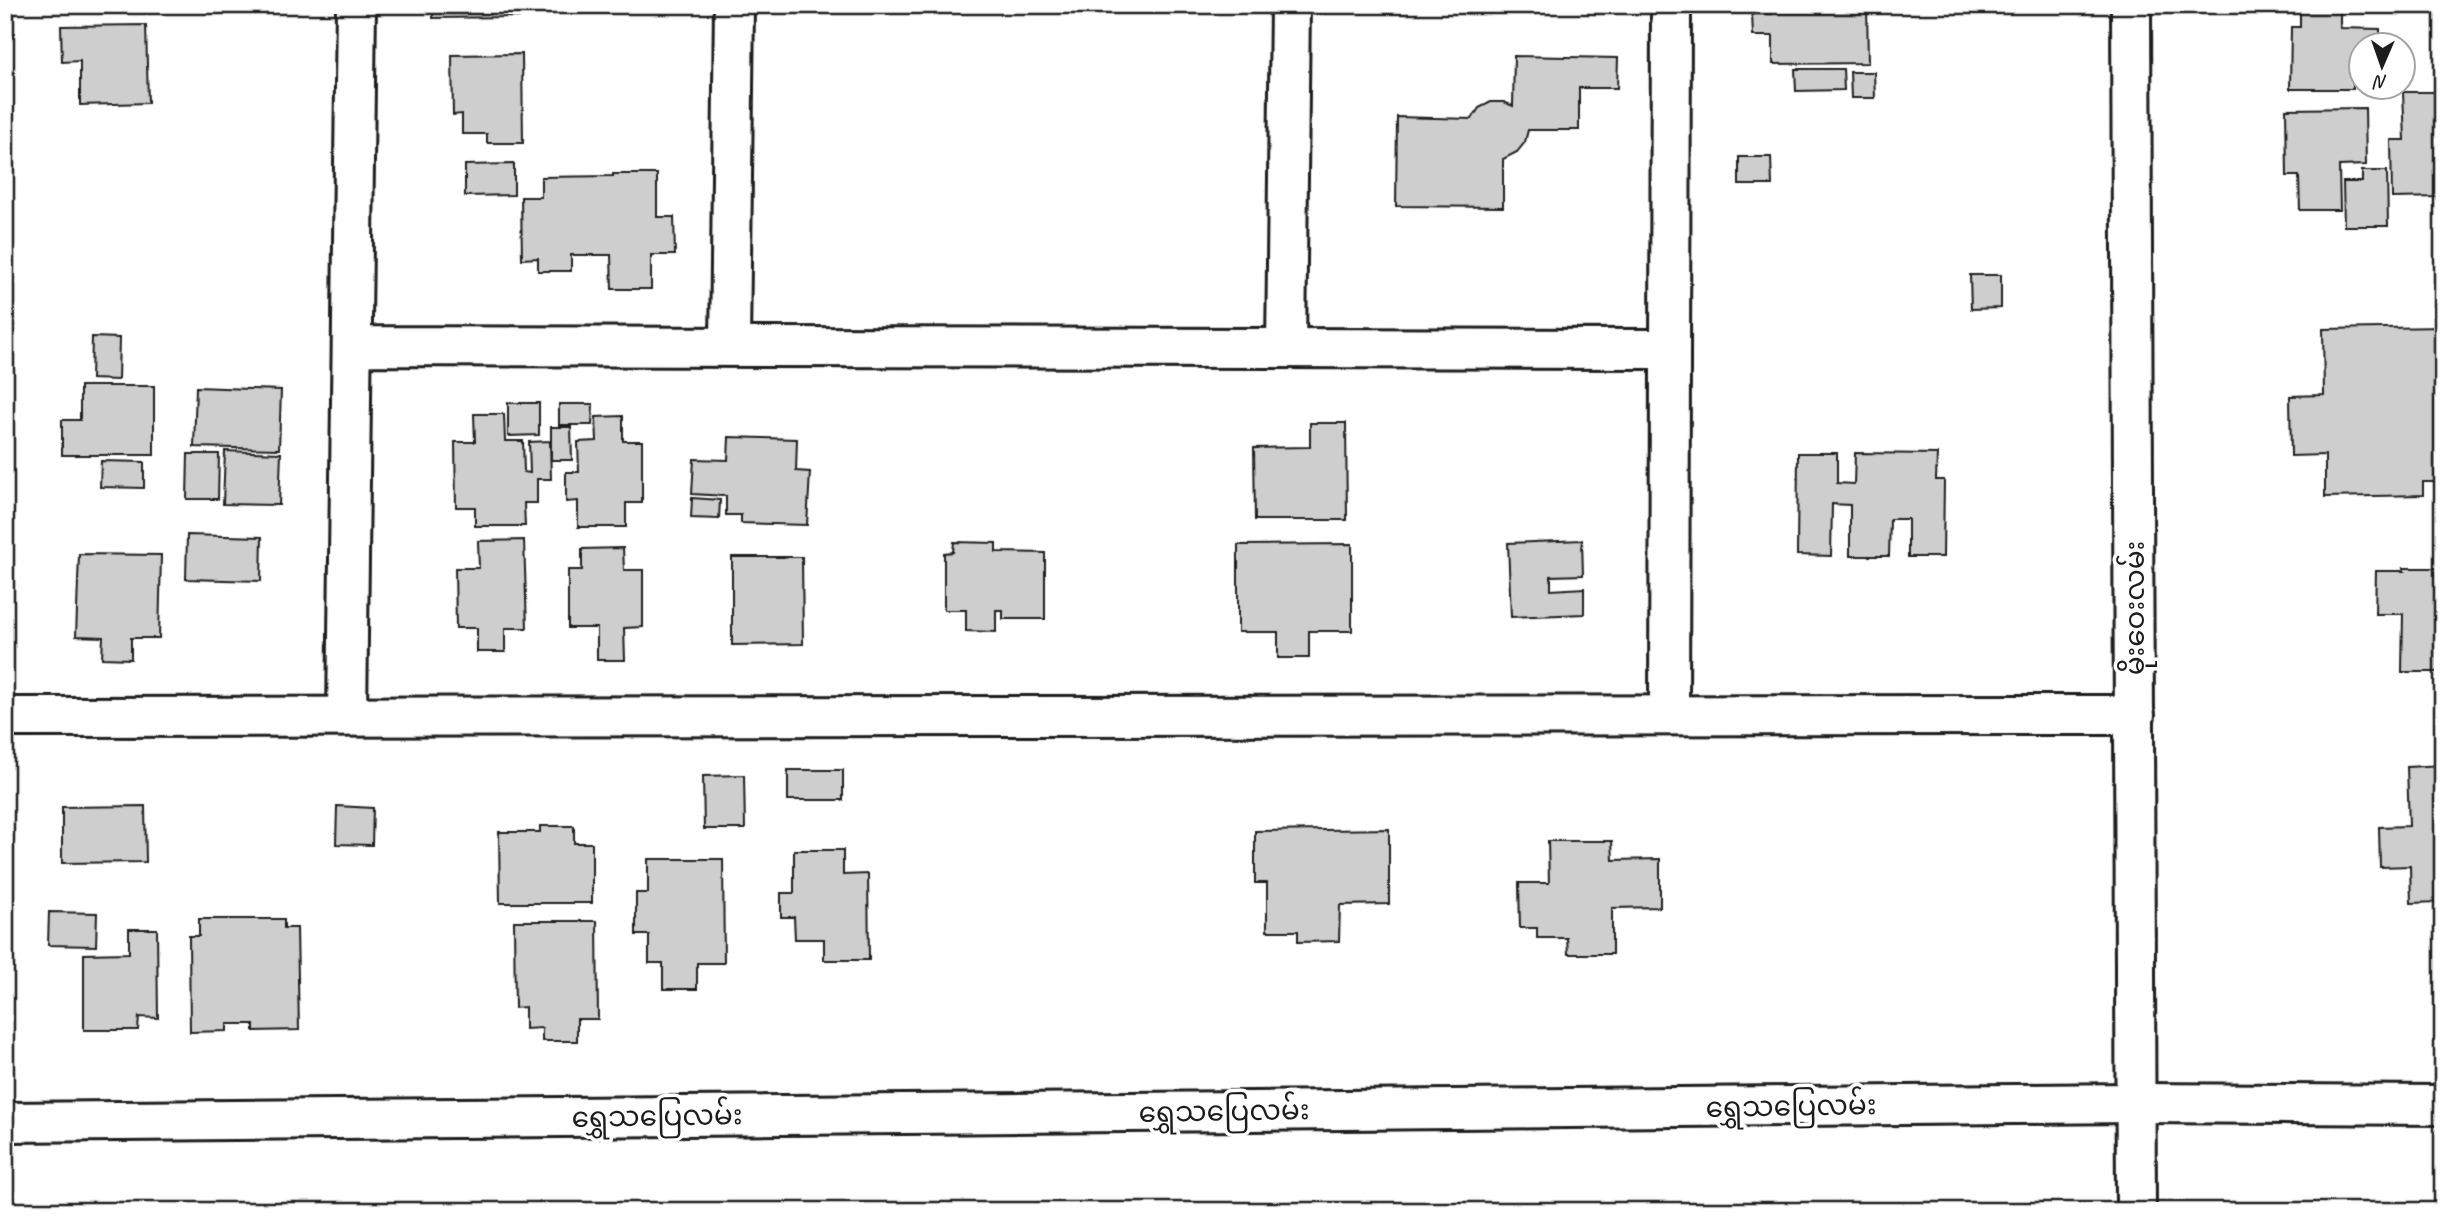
<svg xmlns="http://www.w3.org/2000/svg" width="2448" height="1216" font-family="Caveat,'Noto Sans Myanmar',sans-serif">
<style>
.building{fill:#cecece;stroke:#1c1c1c;stroke-width:2}
.lines{fill:none;stroke-linecap:round;stroke-linejoin:round}
.minor-casing{stroke:#1c1c1c;stroke-width:44}
.tertiary-casing{stroke:#1c1c1c;stroke-width:44}
.minor{stroke:#fff;stroke-width:38}
.tertiary{stroke:#fff;stroke-width:38}
.labels{text-anchor:middle;dominant-baseline:central;stroke-width:7;stroke-linejoin:round;paint-order:stroke}
.street-label{font-size:28px;fill:#1c1c1c;stroke:#fff}
</style>
<rect width="100%" height="100%" fill="#fff"/>
<filter id="ink" filterUnits="userSpaceOnUse"><feTurbulence type="fractalNoise" baseFrequency=".0143" numOctaves="2"/><feDisplacementMap in="SourceGraphic" scale="14" xChannelSelector="R" yChannelSelector="G"/><feConvolveMatrix kernelMatrix="1 2 1 2 8 2 1 2 1" color-interpolation-filters="sRGB"/></filter>
<g filter="url(#ink)">
<path class="building" d="M433,5H522V17L433,18Z
M1772,5H1867L1868,63L1773,64V36H1753L1752,14H1772Z
M2300,5H2340V28L2380,29V46H2360V83H2353V89H2290L2291,27H2300Z
M2344,5H2389V13L2344,12Z
M146,25L148,103L80,105V61L62,62L61,26Z
M522,54L523,143H487V134H462V114L453,115L452,55Z
M1514,56L1618,58L1617,88H1579V130H1528L1525,142L1517,152L1503,159V207L1396,206L1397,117L1472,119L1479,108L1491,102H1504L1513,106Z
M1795,69H1843L1844,90L1796,91Z
M1850,72H1874L1875,98H1851Z
M2403,92H2443V197L2392,198L2391,140H2405Z
M2365,108L2366,165L2339,166L2340,210H2300L2299,176H2287L2286,109Z
M1739,157H1771L1772,185H1739Z
M514,164V195L465,196V165Z
M2362,171H2387L2388,226H2344L2343,182H2362Z
M613,174H657V217H674L675,255H651V289H612L611,255H571V271H538V258L522,259L521,197H541V177L613,176Z
M1970,275H2001V308L1971,309Z
M2443,327V482H2423V495L2325,497V455L2291,456L2290,396L2324,395L2323,329Z
M92,337L119,338L118,380L91,379Z
M80,386H154V455H62V420H80Z
M196,387L281,390L279,449L194,447Z
M508,403H539V435L508,436Z
M559,404H593L592,425H559Z
M474,414H504L505,441H523L524,472L530,473L529,442L550,441L551,479H537V503H524L525,526H475V507H456L455,442H475Z
M623,416V441H642V503H626V527H578V501L566,502V472H579L578,442L597,441L596,417Z
M1310,423H1346L1347,520H1255L1254,448L1310,447Z
M551,427H571L572,460H551Z
M729,437L797,439L796,471L810,472L807,525L741,523V515H726V496L692,494L694,459L728,460Z
M225,451L281,453L279,505L223,504Z
M1798,453H1837V483L1854,484L1855,453L1937,454L1936,480H1944L1943,557H1908V519H1890L1889,556H1850V505L1832,504L1831,556L1797,555Z
M188,454H219L218,499H187Z
M101,461L144,462V488L100,487Z
M692,498L720,500L719,519L691,518Z
M187,535L262,537L261,581L186,579Z
M524,540L527,628H505V652H477V628H456L455,568H479L478,541Z
M1582,540L1583,575L1551,576V590L1584,588V614L1511,617L1508,543Z
M954,542L996,543V552L1045,553V619H1003V610H996V632L966,631V610H944V553L953,552Z
M1352,544V631H1309V658H1278V632H1238V545Z
M623,548L624,570H643V627L624,628L625,660H597V628H568V570H582V549Z
M79,554L161,555L159,638H131V659L102,658L103,637L76,636Z
M732,557H802L803,644L732,645Z
M2403,568H2443V662H2441L2440,672H2402L2403,614H2375L2376,571H2404Z
M2443,765V914H2441L2440,902L2411,903L2410,866L2380,867L2379,827L2409,826L2407,767Z
M788,770H843V800H788Z
M744,775L745,829H704L703,776Z
M145,806L146,862L62,863V807Z
M337,806L373,808L372,845L336,844Z
M540,826H574V843H592V903H500L499,832H540Z
M1389,829V904L1340,905L1339,941L1298,942V931H1267V883H1255V831Z
M1548,841H1612L1613,860L1660,859V907L1612,908V954H1568L1567,938H1537V928H1520L1519,883H1549Z
M794,850H843V875L868,874L869,960H824V939H795L794,917H781V893H794Z
M648,859H723L724,963H697V989H663V963H649V935H636V893H648Z
M49,912L97,913L96,946L48,945Z
M199,919H284V928H297L299,1030L254,1031V1024H227V1031L190,1032L189,936H199Z
M514,921H597L598,1019H577V1041H542V1028L525,1029V1007L515,1008Z
M129,929H157L158,1018L139,1017L138,1030H84V954L129,953Z"/>
<g class="lines">
<g class="minor-casing">
<path id="minor" d="M352,346L1670,349
M730,347L734,5
M1286,348L1290,5
M1669,715L1671,5
M347,716L356,5
M5,717L2135,715
M5,1122L2136,1103L2443,1105"/>
</g>
<g class="tertiary-casing">
<path id="tertiary" d="M2131,5L2136,1211"/>
</g>
<use href="#minor" class="minor"/>
<use href="#tertiary" class="tertiary"/>
</g>
</g>
<g class="labels">
<g class="street-label">
<text transform="translate(2134 608) rotate(-90)">မိုးဝေးလမ်း</text>
<text transform="translate(1791 1106) rotate(-1)">ရွှေသပြေလမ်း</text>
<text transform="translate(1224 1111) rotate(-1)">ရွှေသပြေလမ်း</text>
<text transform="translate(657 1116) rotate(-1)">ရွှေသပြေလမ်း</text>
</g>
</g>
<rect width="2448" height="1216" fill="none" stroke="#fff" stroke-width="28"/>
<rect x="14" y="14" width="2420" height="1188" fill="none" stroke="#1c1c1c" stroke-width="2.5" filter="url(#ink)"/>
<g transform="translate(2382 66) rotate(182)"><circle r="33" fill="#ffffff" stroke="#a4a4a4" stroke-width="2"/>
<path d="M0-5L12 26L0 18L-12 26Z" fill="#1c1c1c"/>
<text y="-10" font-size="19" font-weight="bold" text-anchor="middle" fill="#1c1c1c">N</text>
</g>
</svg>
